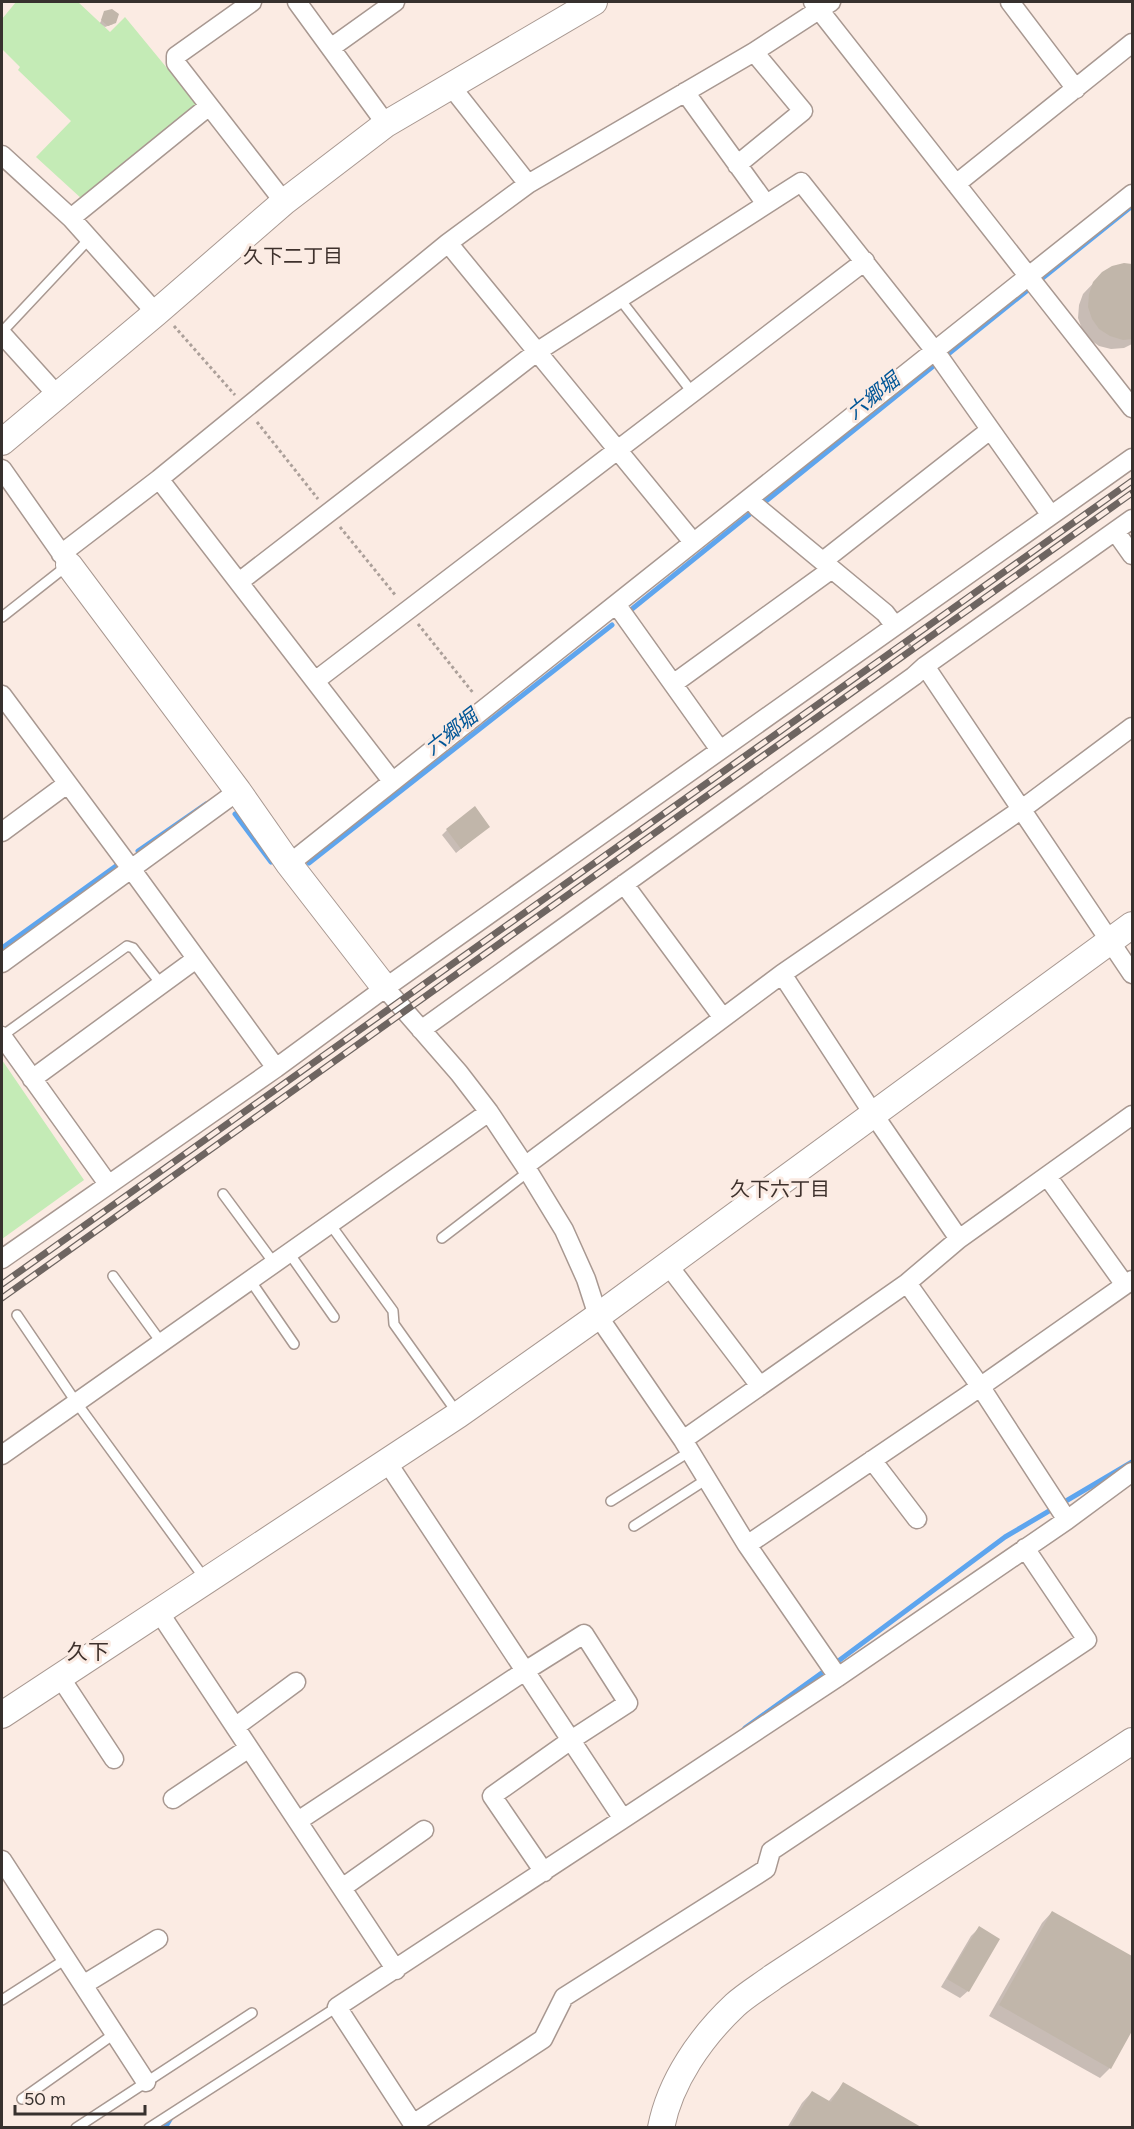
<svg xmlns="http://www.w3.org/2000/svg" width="1134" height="2129" font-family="Figtree,'Noto Sans JP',sans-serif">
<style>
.green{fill:#c4ebb6}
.shadow{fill:#0003}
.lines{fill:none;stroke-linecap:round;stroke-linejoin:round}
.stream{stroke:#5ea5ee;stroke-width:5}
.building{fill:#c1b6aa}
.lane-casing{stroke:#a89891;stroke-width:12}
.street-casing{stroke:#a89891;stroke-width:21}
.secondary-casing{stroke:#a89891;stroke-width:28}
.path{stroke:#aca09a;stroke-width:3;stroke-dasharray:3 3;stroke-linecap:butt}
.lane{stroke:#fff;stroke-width:9}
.street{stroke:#fff;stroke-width:18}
.secondary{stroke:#fff;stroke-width:26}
.rail-casing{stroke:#6e6561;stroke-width:7}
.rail{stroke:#fbebe3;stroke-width:4.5;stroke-dasharray:14;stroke-linecap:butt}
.labels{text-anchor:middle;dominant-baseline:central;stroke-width:6;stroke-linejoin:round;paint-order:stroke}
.neighbourhood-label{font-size:20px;fill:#3e312c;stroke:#fbebe3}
.water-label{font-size:20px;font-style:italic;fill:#015697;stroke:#fbebe3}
.quarter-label{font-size:21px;fill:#3e312c;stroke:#fbebe3}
</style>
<rect width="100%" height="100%" fill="#fbebe3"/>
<path class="green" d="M16,2H78L110,32L125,17L199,107L82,199L36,157L71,121L18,70L20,67L2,49V19Z
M2,1060L84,1180L2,1239Z"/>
<path class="shadow" d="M105,13L113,24L105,27L100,23Z
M1124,265L1132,266V344L1124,348L1111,349L1099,346L1089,339L1082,329L1078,318L1079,305L1083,294L1103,273Z
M447,830L483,831L456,853L442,835Z
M1052,1912L1132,1958V2028L1110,2068L1100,2078L989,2016L1042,1923Z
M979,1928L968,1991L960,1998L941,1987L971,1936Z
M843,2084L918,2128H787L802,2103L812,2092L828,2102Z"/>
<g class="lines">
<path class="stream" d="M632,609L1132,206
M235,814L271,862
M138,851L206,804
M309,863L612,625
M2,948L116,866
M745,1728L837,1662L1005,1537L1132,1462
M165,2128L172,2116"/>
</g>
<path class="building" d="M112,9L119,14L116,23L108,26L101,20L104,11Z
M1124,263L1132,264V339L1123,340L1110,336L1099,329L1092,319L1088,307L1089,294L1093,282L1102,272L1112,266Z
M475,806L490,827L461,849L446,829Z
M1052,1911L1132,1956V2031L1111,2069L999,2005Z
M979,1926L1000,1939L969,1992L947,1979Z
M843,2082L921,2127H790L812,2091L831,2102Z"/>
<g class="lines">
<g class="lane-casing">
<path id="lane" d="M619,298L692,392
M2,332L90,238
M2,617L68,565
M2,1036L127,946L133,948L161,984
M223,1194L274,1263
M330,1224L393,1311L394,1324L458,1414
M442,1238L528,1172
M289,1253L334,1317
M113,1276L161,1342
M250,1280L294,1344
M17,1315L76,1402L205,1579
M611,1501L689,1452
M634,1526L707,1479
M2,2000L66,1959
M22,2099L114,2034
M76,2128L252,2013
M149,2128L337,2007"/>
</g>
<g class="street-casing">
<path id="street" d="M252,2L176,56V63L284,202
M297,2L386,124
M813,2L1132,408
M1010,2L1076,89
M332,47L395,2
M450,85L528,184
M685,92L766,204
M2,155L71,218L156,313
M737,165L803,111L754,52
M956,184L1132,43
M71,218L209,106
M448,243L693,542
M2,334L58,396
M2,469L68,563
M159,479L392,781
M750,498L757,507L885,613L895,626
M1115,531L1132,555
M61,554L159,479L448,243L528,184L754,52L831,2
M823,561L990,430
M239,582L538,351L801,182L935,351L1050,514
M616,604L720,750
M925,666L1132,974
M315,681L865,261
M673,684L832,569
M2,695L132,870L276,1068
M2,832L67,784
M289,864L1132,194
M624,884L723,1018
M2,963L238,791
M782,974L874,1115L959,1239
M385,988L459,1073L489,1112L525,1166L564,1230L586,1279L598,1316L683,1440L747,1545L838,1677
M421,1030L914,676L925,666L1132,519
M2,1036L108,1184
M32,1079L196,959
M525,1166L782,974L1022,809L1132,727
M1047,1176L1125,1285
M2,1259L276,1068L385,988L1132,458
M668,1265L760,1386
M907,1283L980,1386L1067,1520
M683,1440L907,1283L959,1239L1132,1115
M2,1455L489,1112
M872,1460L917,1519
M387,1462L623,1819L838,1677L1067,1520L1132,1472
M747,1545L967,1396L1132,1280
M159,1612L396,1970
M60,1677L114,1759
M235,1727L296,1682
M173,1799L249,1748
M623,1819L337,2007L413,2124L543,2039L564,1997L766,1869L771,1851L1087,1640L1025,1548
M298,1821L525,1671L584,1634L628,1703L571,1740L492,1796L544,1872
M2,1860L146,2082
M342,1888L424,1830
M83,1985L158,1939"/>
</g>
<g class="secondary-casing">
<path id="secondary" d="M2,442L156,313L284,202L386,124L594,2
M69,565L238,791L289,864L385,988
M2,1715L458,1415L598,1316L1132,925
M661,2128C670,2081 701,2037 735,2005C746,1995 761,1986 773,1977L1132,1741"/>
</g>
<path class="path" d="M174,326L235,395
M257,422L318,499
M340,527L396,596
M418,624L474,694
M905,639L915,653"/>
<use href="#lane" class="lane"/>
<use href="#street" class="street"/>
<use href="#secondary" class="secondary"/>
<g class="rail-casing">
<path id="rail" d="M2,1284L1132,481
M2,1298L1132,493"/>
</g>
<use href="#rail" class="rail"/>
</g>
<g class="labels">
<g class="neighbourhood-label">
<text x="293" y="256">久下二丁目</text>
<text x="780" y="1189">久下六丁目</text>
</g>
<g class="water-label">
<text transform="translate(873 396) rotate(-39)">六郷堀</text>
<text transform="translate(451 732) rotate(-38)">六郷堀</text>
</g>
<g class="quarter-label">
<text x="88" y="1651">久下</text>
</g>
</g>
<rect width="1134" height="2129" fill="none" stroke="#37312e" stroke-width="6"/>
<path d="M15 2105v9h130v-9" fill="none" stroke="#37312e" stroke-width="3"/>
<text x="24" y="2105" font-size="18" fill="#37312e" stroke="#fbebe3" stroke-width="4.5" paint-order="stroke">50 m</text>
</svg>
